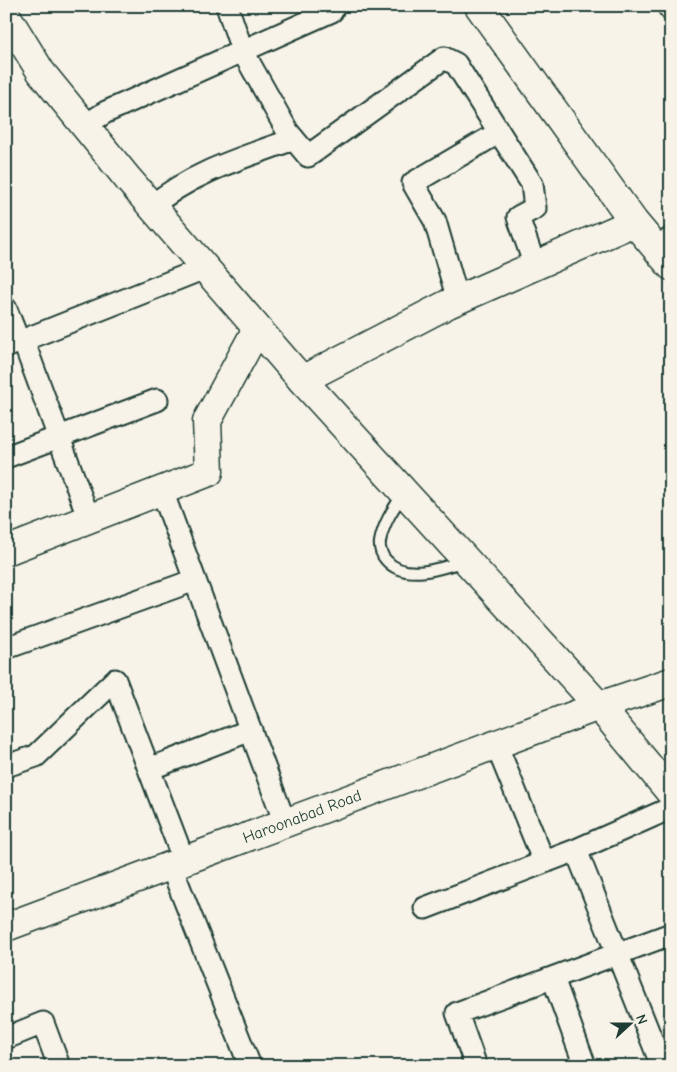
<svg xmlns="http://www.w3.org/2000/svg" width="677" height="1072" font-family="'Comic Neue',sans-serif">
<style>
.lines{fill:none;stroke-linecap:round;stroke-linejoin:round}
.lane-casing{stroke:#1f3d34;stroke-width:14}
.street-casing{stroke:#1f3d34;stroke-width:25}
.secondary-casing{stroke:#1f3d34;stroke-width:31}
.primary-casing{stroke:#1f3d34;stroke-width:31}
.lane{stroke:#f7f3e8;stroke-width:10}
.street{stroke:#f7f3e8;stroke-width:21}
.secondary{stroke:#f7f3e8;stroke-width:28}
.primary{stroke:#f7f3e8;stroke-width:28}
.labels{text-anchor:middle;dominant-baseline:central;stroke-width:4.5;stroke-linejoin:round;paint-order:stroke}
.street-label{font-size:16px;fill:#1f3d34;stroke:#f7f3e8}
</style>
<rect width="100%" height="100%" fill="#f7f3e8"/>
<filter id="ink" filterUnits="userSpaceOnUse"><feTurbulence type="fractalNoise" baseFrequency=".02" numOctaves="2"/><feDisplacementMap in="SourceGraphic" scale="10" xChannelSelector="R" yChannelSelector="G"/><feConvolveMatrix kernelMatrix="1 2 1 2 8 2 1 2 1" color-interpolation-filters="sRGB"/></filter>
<g filter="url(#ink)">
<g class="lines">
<g class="lane-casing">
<path id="lane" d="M403,494C393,509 383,524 380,542C379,548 382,556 386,560C405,582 441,568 465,561"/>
</g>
<g class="street-casing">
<path id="street" d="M227,6L242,50L288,132L308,156L444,58L456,64L532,184L535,208L518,217L535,266
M668,6L671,10
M84,126L106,112L332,11L330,6
M152,206C192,172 245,157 294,139
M657,249L671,238
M458,300L435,221L413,183L498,133
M6,309L19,342
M23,340L89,519
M6,347L205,268
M6,457L157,400
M162,491L285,823
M6,648L195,580
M496,744L544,862
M6,766L36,756L115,680L184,861
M149,769L251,730
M576,850L662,1066
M171,866L250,1066
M425,908L576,850L671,808
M553,978L585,1066
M6,1038L43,1023L59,1066
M476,1066L457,1013L671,934"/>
</g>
<g class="secondary-casing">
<path id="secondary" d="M479,6L634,222L671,266
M302,380L448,304L634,222
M6,551L209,472L207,421L257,329
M599,706L671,682"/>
</g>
<g class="primary-casing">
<g id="primary">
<path d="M6,15L41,72L128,179L302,380L599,706L671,793"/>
<path id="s1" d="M6,927L599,706"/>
</g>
</g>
<use href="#lane" class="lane"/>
<use href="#street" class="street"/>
<use href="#secondary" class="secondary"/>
<use href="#primary" class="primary"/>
</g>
</g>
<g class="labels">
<g class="street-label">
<text stroke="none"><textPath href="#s1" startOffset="316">Haroonabad Road</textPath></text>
</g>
</g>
<rect width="677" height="1072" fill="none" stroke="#f7f3e8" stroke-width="25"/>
<rect x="12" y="12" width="652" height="1047" fill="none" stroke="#1f3d34" stroke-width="2" filter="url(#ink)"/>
<g transform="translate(630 1024) rotate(69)" stroke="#f7f3e8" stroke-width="4" paint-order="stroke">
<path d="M0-4L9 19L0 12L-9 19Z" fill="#1f3d34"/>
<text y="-8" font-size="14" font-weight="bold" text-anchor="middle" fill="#1f3d34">N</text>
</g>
</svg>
